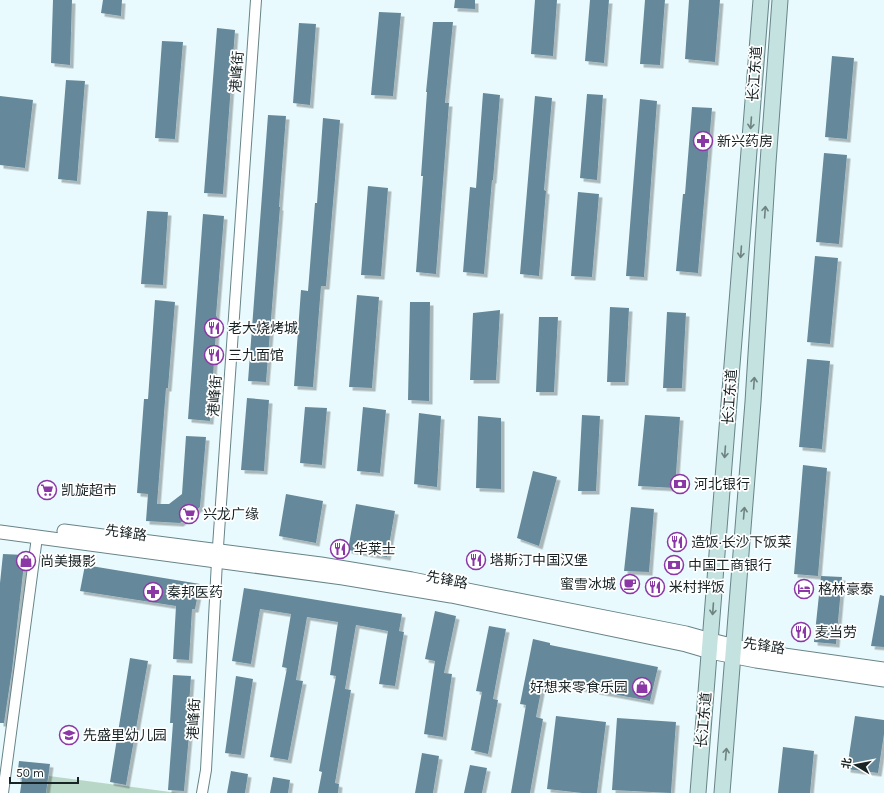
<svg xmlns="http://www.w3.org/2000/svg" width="884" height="793" font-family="Karla,'Noto Sans SC',sans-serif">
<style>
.green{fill:#b9d7c7}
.building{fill:#65899a;filter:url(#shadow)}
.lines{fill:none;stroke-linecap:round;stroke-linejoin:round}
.minor-casing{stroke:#678488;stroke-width:12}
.tertiary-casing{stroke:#678488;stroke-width:15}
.secondary-casing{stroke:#678488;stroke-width:17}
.minor{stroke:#fff;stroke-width:10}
.tertiary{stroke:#fff;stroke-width:13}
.secondary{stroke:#c4e2df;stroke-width:15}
.oneway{stroke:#6e8282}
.labels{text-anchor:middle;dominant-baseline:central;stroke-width:3.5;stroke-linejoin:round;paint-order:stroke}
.street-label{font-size:14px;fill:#182325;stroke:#fff}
.poi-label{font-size:14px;fill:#182325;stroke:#fff;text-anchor:start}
</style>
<defs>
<filter id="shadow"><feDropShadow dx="3.5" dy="3.5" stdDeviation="0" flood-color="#0004"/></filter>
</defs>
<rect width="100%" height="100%" fill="#e8fafd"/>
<path class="green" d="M49,776L178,793H46Z"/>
<path class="building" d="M53,0H72L70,65L51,63Z
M103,0H122L121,16L101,13Z
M455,0H475V9L454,8Z
M535,0H557L553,56L531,54Z
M590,0H609L604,63L585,61Z
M645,0H665L660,65L640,64Z
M689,0H720L715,62L685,59Z
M379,12L401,13L393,96L371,95Z
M433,22H453L445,103H449L436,274L416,272L423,176H421L427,92H426Z
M299,23L316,24L310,105L293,103Z
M217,28L235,30L223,194L204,193Z
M162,41L183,42L175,139L155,138Z
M832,56L854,58L847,139L825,137Z
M66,80L85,81L77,181L58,179Z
M483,93L500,95L493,180H492L484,274L463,272L470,187L476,188Z
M587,94L603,95L597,180L580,178Z
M0,96L33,100L25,168L0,165Z
M535,96L552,98L544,190L546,191L539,276L520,274Z
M640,99L657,101L644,277L626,276Z
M692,107L712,108L698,273L676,271L683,194H685Z
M268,115L286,116L279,207H280L266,382L248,381Z
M323,118L340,120L326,286H321L313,387L294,386L301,290L308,291L315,203H317Z
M824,153L847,155L839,244L816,242Z
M368,186L388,188L381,276L361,275Z
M578,192L599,194L592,277L571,276Z
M147,211L168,212L163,285L141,284Z
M203,214L224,216L216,316L217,317L210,421L188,419Z
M815,256L838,258L830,344L807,342Z
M357,295L379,297L372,388L349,387Z
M155,300L175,302L168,388H166L157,504H169L182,494L186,436L206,437L200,507L180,523L146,521L148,494L137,493L144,399H148Z
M410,302H430L429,401L408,400Z
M610,307L629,308L625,382H607Z
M500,310L496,380H470L473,313Z
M667,312L686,313L682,388H663Z
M539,317H558L554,392H536Z
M807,359L830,361L822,449L799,447Z
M247,398L269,400L264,471L241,470Z
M305,407L327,408L322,465L300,463Z
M363,407L386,410L380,473L357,471Z
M419,413L441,416L437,487L414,484Z
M582,415L600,416L596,491H578Z
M645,415L680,417L675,488L638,486Z
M478,416L501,418V489L476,488Z
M803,465L827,468L818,576L794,574Z
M533,471L557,477L539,546L517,538Z
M286,494L323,501L316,543L279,536Z
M356,504L395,511L387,557L348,550Z
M631,507L654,509L649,572L624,571Z
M3,554L25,555L12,670L4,723H0V583Z
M85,565L200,584L195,609H192L189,660L173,659L176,606L80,591Z
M821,576L842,577L836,644L814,642Z
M244,588L402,614L399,631L404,632L395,686L379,684L388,631L356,625L345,689L351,690L335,783L339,784L338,793H318L322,772L319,771L336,676L330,675L338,622L307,617L296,680L303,681L288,760L270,757L287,668L282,667L291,614L260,609L251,664L232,661Z
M880,595L884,596V647L871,646Z
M435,611L456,616L444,673L452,674L443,737L424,734L435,661L425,659Z
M489,626L506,629L493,699L498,700L488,754L471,750L482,692L476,691Z
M533,639L550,643V645L658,667L650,701L543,681L536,717L543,719L530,793H511L526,705L520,704Z
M130,658L148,661L126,785L110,782Z
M173,675L191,676L187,735H189L184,791L168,790L173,723H170Z
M236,676L253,679L241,755L225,753Z
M556,716L606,722L597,793H582L547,789Z
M855,716L884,720V734L878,773L847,769Z
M617,718L676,722L671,793L612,790Z
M783,747L814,751L810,793H778Z
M422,753L439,756L433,793H415Z
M19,761L50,764L46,793H20L22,779L17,778Z
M470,765L487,768L482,793H464Z
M231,771L248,774L245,793H227Z
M273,777L290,780L288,793H270Z"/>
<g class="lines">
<g class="minor-casing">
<path id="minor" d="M3,793L37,537
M202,793L206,770L217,561L256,0"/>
</g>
<g class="tertiary-casing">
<path id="tertiary" d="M64,531L321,564L412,579L686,633L711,640L756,651L884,669
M0,532L343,578L451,596L686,645L710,652L756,661L884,680"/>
</g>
<g class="secondary-casing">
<path id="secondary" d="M698,793L761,0
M722,793L753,402L768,163L780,0"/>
</g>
<use href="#minor" class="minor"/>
<use href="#tertiary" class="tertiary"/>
<use href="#secondary" class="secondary"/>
</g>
<defs><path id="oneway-shaft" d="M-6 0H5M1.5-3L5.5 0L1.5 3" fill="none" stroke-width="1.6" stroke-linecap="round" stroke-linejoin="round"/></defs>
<g class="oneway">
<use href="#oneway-shaft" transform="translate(751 123) rotate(94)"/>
<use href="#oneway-shaft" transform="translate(765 212) rotate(-86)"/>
<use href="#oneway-shaft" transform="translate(741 252) rotate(94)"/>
<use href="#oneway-shaft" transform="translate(754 383) rotate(-86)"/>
<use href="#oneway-shaft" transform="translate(725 452) rotate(94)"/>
<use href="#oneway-shaft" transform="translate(744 513) rotate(-85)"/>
<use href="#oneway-shaft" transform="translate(713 609) rotate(94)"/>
<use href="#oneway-shaft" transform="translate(726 754) rotate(-85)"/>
</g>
<defs>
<g id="pharmacy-ring" transform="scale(1)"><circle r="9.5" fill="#fff" stroke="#8b37a5" stroke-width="1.5"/><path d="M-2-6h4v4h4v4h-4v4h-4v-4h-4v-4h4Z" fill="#8b37a5"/></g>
<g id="restaurant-ring" transform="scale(1)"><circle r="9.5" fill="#fff" stroke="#8b37a5" stroke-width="1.5"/><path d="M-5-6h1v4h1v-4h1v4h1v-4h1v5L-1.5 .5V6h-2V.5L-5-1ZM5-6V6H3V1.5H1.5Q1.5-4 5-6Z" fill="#8b37a5"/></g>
<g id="bank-ring" transform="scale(1)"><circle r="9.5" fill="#fff" stroke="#8b37a5" stroke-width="1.5"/><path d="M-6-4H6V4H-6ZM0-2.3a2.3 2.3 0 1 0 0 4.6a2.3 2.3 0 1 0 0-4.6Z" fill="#8b37a5"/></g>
<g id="supermarket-ring" transform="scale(1)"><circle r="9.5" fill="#fff" stroke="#8b37a5" stroke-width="1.5"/><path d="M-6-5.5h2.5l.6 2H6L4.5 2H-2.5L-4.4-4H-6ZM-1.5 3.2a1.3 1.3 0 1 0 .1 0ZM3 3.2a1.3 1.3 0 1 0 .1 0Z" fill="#8b37a5"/></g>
<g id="shop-ring" transform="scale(1)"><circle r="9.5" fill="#fff" stroke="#8b37a5" stroke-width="1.5"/><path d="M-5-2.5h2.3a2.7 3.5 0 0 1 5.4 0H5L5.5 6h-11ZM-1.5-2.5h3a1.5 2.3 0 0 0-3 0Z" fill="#8b37a5"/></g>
<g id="cafe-ring" transform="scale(1)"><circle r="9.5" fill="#fff" stroke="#8b37a5" stroke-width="1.5"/><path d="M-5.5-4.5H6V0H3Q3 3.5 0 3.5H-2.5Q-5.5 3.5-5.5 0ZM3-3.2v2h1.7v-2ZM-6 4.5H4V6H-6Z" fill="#8b37a5"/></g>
<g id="hotel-ring" transform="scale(1)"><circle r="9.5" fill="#fff" stroke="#8b37a5" stroke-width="1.5"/><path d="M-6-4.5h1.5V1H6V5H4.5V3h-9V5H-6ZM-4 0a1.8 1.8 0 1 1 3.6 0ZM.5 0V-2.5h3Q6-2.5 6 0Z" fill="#8b37a5"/></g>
<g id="school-ring" transform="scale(1)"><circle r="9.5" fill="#fff" stroke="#8b37a5" stroke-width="1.5"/><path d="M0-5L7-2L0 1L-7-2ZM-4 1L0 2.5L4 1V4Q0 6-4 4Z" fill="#8b37a5"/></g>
</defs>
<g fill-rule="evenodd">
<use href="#pharmacy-ring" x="703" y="141"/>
<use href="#restaurant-ring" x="214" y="328"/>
<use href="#restaurant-ring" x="214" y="355"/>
<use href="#bank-ring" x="680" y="484"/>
<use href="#supermarket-ring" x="47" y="490"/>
<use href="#supermarket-ring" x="189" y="514"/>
<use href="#restaurant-ring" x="677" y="542"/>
<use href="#restaurant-ring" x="340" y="549"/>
<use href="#restaurant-ring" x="476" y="560"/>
<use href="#shop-ring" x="26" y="561"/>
<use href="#bank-ring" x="674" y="565"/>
<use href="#cafe-ring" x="630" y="584"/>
<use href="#restaurant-ring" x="655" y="587"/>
<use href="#hotel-ring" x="804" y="589"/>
<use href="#pharmacy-ring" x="153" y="592"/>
<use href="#restaurant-ring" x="801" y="632"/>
<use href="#shop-ring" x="642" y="687"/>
<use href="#school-ring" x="69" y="735"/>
</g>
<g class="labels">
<g class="street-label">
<text transform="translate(237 72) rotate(-86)">港峰街</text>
<text transform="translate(755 74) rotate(-86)">长江东道</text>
<text transform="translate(215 396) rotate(-86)">港峰街</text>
<text transform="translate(730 397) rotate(-86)">长江东道</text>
<text transform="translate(126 533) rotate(8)">先锋路</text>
<text transform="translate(447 580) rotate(11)">先锋路</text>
<text transform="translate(764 646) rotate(9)">先锋路</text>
<text transform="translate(194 719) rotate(-87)">港峰街</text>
<text transform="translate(704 720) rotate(-85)">长江东道</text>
</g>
<g class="poi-label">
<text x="717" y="141">新兴药房</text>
<text x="228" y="328">老大烧烤城</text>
<text x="228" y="355">三九面馆</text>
<text x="694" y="484">河北银行</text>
<text x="61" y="490">凯旋超市</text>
<text x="203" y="514">兴龙广缘</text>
<text x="691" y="542">造饭·长沙下饭菜</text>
<text x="354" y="549">华莱士</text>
<text x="490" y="560">塔斯汀中国汉堡</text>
<text x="40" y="561">尚美摄影</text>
<text x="688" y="565">中国工商银行</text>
<text x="616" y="584" text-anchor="end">蜜雪冰城</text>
<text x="669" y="587">米村拌饭</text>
<text x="818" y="589">格林豪泰</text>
<text x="167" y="592">秦邦医药</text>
<text x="815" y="632">麦当劳</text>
<text x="628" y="687" text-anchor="end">好想来零食乐园</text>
<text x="83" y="735">先盛里幼儿园</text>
</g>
</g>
<g transform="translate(856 765) rotate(280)" stroke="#ffffff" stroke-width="3" paint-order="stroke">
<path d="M0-3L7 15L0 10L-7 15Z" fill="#182325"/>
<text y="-6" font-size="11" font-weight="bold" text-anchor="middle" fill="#182325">北</text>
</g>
<path d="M10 777v6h68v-6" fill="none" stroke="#182325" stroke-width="2"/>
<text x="16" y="777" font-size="12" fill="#182325" stroke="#ffffff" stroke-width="3" paint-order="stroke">50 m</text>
</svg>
